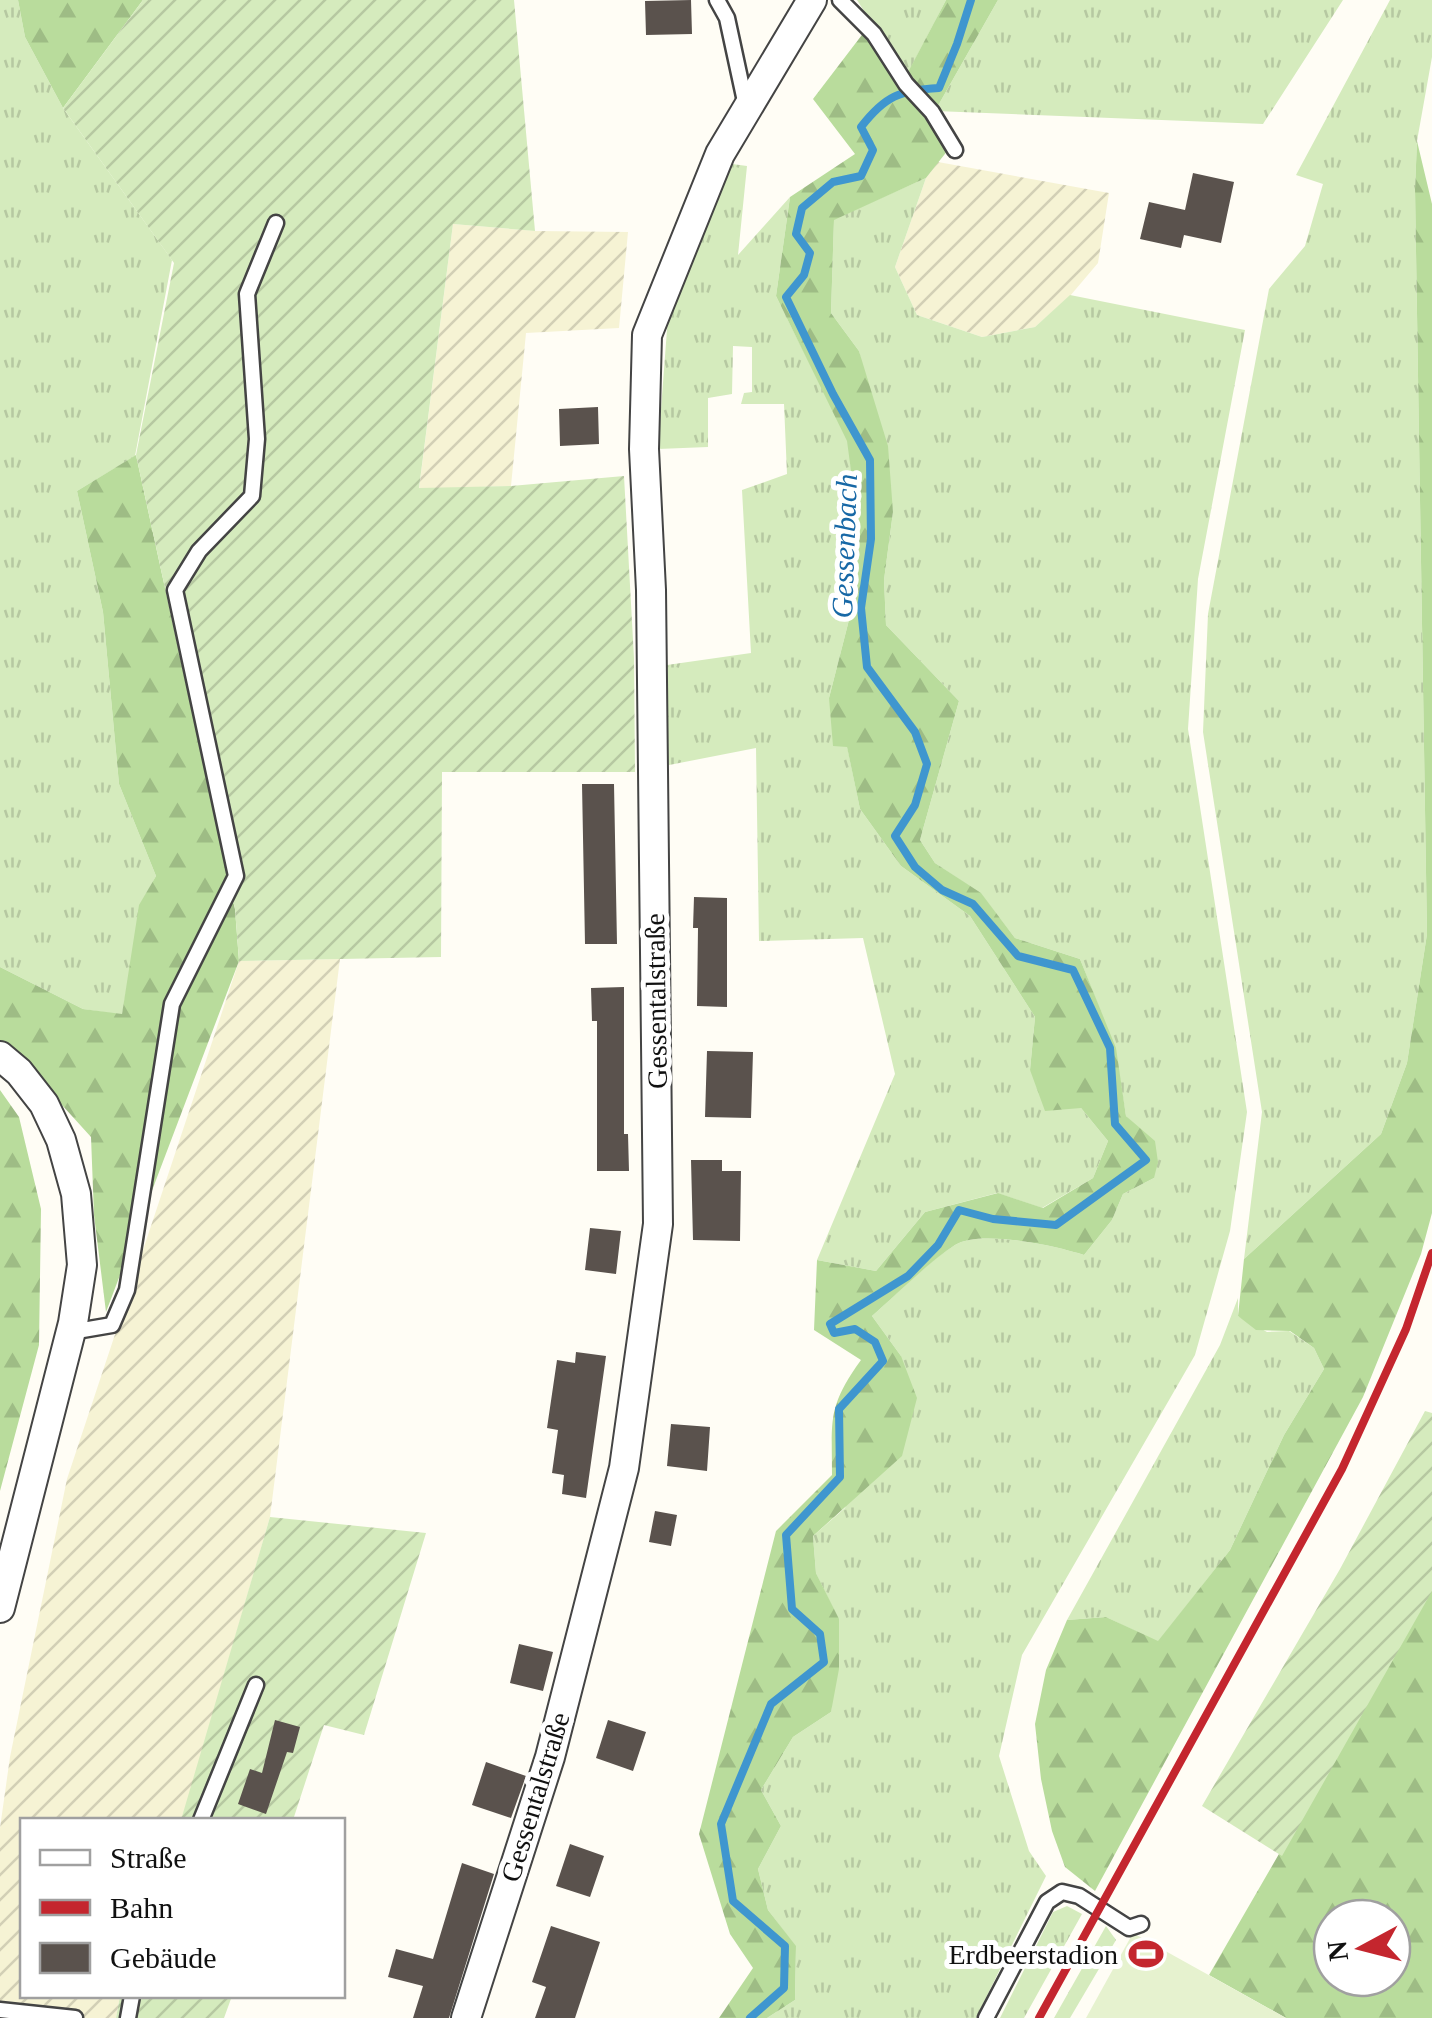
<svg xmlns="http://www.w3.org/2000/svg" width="1432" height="2018" font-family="Georgia,serif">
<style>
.farmland{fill:url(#farmland-furrows)}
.grass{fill:url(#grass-tufts)}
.forest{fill:url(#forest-firs);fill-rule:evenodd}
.garden{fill:url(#garden-furrows)}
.pitch{fill:#e6f2cf}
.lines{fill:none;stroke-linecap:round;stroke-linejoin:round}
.stream{stroke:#3f96cf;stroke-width:8}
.building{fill:#5a524d}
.service-casing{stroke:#444;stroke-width:19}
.minor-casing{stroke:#444;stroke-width:32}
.service{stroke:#fff;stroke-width:14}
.minor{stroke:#fff;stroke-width:28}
.rail{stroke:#c4262e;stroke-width:8}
.labels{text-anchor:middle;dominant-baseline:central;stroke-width:10;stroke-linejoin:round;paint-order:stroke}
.street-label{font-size:28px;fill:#111;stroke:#fff}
.poi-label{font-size:28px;fill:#111;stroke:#fff;text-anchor:end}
.water-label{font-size:30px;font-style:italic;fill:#1768a6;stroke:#fff}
</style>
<defs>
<pattern id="farmland-furrows" width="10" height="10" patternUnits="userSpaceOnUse" patternTransform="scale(2.5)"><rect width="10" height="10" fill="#f6f3d4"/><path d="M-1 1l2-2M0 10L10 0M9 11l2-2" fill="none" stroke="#d2cfb5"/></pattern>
<pattern id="grass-tufts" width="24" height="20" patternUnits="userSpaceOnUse" patternTransform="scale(2.5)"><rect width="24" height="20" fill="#d5ebbd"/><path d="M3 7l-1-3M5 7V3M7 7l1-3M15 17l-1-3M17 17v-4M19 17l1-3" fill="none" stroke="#b6c8a1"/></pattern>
<pattern id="forest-firs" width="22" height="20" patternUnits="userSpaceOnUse" patternTransform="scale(2.5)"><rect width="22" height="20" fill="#b9dc9c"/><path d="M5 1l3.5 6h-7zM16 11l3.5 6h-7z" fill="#9ebc85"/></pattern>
<pattern id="garden-furrows" width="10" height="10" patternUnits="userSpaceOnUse" patternTransform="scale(2.5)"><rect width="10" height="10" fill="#d5ebbd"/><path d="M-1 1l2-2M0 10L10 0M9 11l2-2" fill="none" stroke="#b6c8a1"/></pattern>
</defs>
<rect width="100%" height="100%" fill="#fffdf5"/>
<path class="farmland" d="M938,162L1109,193L1098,263L1070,296L1035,327L982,337L917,315L895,267L926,178Z
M453,224L536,231L628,232L619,328L526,333L511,486L419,489Z
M340,959L270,1517L183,1817L181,1820H22V1996H120L116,2018H0V1828L10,1757L67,1479L239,961Z"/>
<path class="grass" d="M0,0H18L25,37L63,108L172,260L135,456L77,491L103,612L119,784L156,876L142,901L122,1015L83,1009L0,967Z
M857,0H946L906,77Z
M998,0H1343L1263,124L935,111Z
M1390,0H1432V57L1417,141L1415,189L1427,934L1407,1063L1381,1134L1244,1259L1262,1112L1203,732L1208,614L1269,289L1305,246L1323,184L1296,175Z
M725,163L747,166L738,255L790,197L776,296L848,441L856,508L850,616L829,698L847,746L860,809L901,866L970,916L1035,1017L1030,1070L1081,1108L1108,1141L1093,1178L1042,1208L997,1193L925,1212L876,1271L817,1260L895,1074L863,938L759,941L756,748L664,766L660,666L751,653L742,490L787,474L784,404H741L744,393L752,392V347L733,346L732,394L708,398V447L658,449L669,303Z
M926,178L895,267L917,315L982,337L1035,327L1070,295L1245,330L1198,579L1188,729L1247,1112L1230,1231L1195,1355L1022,1655L999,1756L1029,1851L1046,1876L976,2018H767L795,2000L796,1947L768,1910L758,1869L781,1826L761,1790L793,1737L831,1712L838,1619L816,1573L813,1536L845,1508L901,1356L872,1316C896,1295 929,1261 955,1245C980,1229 1056,1246 1084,1255L1112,1220L1123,1194L1154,1178L1135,1125L1126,1116L1115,1048L1080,959L1015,938L981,894L935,863L920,840L959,701L886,625L884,580L893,512L859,351L831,313L834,219Z
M1238,1298V1316L1267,1332L1289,1331L1314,1348L1324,1369L1284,1435L1230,1550L1158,1642L1106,1617L1067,1620L1220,1345Z
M1067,1906L1082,1914L1024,2018H1000L1053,1912Z
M1106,1926L1116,1940L1070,2018H1054Z"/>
<path class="forest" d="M18,0H143L63,108L25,37Z
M946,0H998L935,111L948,150L926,178L834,220L831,313L859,351L888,446L893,512L884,580L886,625L959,701L920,840L935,863L981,893L1015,938L1080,959L1116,1048L1126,1116L1155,1141L1158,1162L1154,1178L1123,1194L1112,1220L1084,1255C1056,1246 980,1229 955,1245C930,1261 896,1295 872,1316L901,1356L917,1398L902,1456L813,1536L816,1573L839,1619V1669L831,1712L793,1737L761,1790L781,1826L758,1869L768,1910L796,1946L795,2000L767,2018H719L753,1968L730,1934L699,1834L776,1531L832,1475C832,1420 827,1407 861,1360L814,1330L817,1260L876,1271L925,1212L998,1193L1043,1208L1093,1178L1108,1141L1081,1108L1045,1111L1030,1070L1035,1017L970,916L901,866L860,809L847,747L833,746L829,698L850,616L856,508L847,441L776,296L790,197L855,154L813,99L871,23L906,76Z
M1417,141L1432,204V1213L1421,1254L1363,1397L1095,1891L1065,1867L1052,1831L1041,1779L1035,1724L1046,1670L1067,1620L1106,1617L1158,1641L1230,1550L1284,1435L1324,1369L1314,1348L1290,1331L1256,1330L1238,1316L1244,1259L1381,1134L1407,1063L1427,934L1415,189Z
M136,455L235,909L239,961L106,1312L94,1215L91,1137L32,1072L0,1042V967L83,1009L122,1014L139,905L156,876L119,784L103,612L77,491Z
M0,1090L19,1117L41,1209L39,1345L0,1491Z
M1432,1589V2018H1286L1209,1975ZM1332,1918H1392V1978H1332Z"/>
<path class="garden" d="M143,0H514L535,231L453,224L419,488L511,486L624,476L634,658L635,772H442L441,957L239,961L235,909L136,455L174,263L63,108Z
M1425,1411L1432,1413V1591L1282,1856L1202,1806L1340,1569Z
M270,1517L426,1533L364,1735L324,1725L293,1820H181Z
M120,1996H232L224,2018H116Z"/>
<path class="pitch" d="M1133,1933L1286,2018H1086Z"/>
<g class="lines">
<path class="stream" d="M750,2018L784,1988L785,1946L733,1901L721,1824L771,1704L824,1662L820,1634L792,1609L786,1535L840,1477L839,1409L883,1361L875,1342L855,1329L834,1333L830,1324L908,1276L938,1245L959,1210L993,1219L1056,1225L1146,1160L1115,1124L1110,1048L1073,970L1018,956L973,904L942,890L915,867L895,836L915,805L927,764L915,732L867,667L861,608L871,539L870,460L833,394L786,297L804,275L810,253L796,234L802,208L833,182L861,176L873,150L861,127C885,96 900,90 939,88L957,44L971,0"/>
</g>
<path class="building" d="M691,0L692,34L646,35L645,1Z
M1193,173L1234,182L1221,243L1184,235L1181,248L1140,239L1149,202L1185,210Z
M598,407L599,444L560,446L559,409Z
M582,784H614L617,944H585Z
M694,897L727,898V1007L697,1006L698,928H693Z
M624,987V1134H628L629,1171H597V1021H592L591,988Z
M707,1051L753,1052L751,1118L705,1117Z
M691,1160H722V1171H741L740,1241L693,1240Z
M590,1228L621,1231L616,1274L585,1270Z
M576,1352L606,1356L586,1498L562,1494L564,1475L552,1473L558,1430L547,1428L557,1360L575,1363Z
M671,1424L710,1427L707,1471L667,1466Z
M655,1511L677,1515L671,1546L649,1542Z
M519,1644L553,1652L543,1691L510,1683Z
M275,1720L300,1727L293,1753L287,1752L266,1814L238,1804L250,1769L262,1773Z
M608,1720L646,1732L633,1771L596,1758Z
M486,1762L526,1776L511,1818L472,1805Z
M570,1844L604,1856L590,1897L556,1886Z
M462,1863L494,1874L449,2018H413L423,1986L388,1977L396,1949L433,1959Z
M551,1926L600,1942L575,2018H535L546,1987L532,1982Z"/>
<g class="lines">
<g class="service-casing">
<path id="service" d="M717,0L727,18L746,106
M840,0L874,34L906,84L932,112L955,150
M71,1332L112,1325L127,1290L172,1004L236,876L175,590L199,551L252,496L257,439L247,294L276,223
M201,1820L256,1685
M0,2010L75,2018
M128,2018L132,1996
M986,2018L1047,1902L1062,1892L1079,1896L1129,1928L1141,1924"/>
</g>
<g class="minor-casing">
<path id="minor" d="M0,1056L19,1072L44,1104L61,1140L76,1194L82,1265L73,1323L0,1608
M466,2018L550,1757L624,1468L658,1224L651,590L644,449L647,335L720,154L812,0"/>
</g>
<use href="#service" class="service"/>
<use href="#minor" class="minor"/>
<path class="rail" d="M1039,2018L1342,1469L1406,1329L1432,1253"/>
</g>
<defs>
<g id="stadium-bare" transform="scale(2.7)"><path d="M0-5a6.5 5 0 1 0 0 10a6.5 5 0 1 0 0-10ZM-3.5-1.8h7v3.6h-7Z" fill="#c4262e" stroke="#fff" stroke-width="2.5" paint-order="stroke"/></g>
</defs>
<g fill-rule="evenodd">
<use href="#stadium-bare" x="1146" y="1954"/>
</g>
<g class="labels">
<g class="street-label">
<text transform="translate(656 1001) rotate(-91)">Gessentalstraße</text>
<text transform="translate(535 1797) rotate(-73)">Gessentalstraße</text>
</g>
<g class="poi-label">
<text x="1118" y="1954">Erdbeerstadion</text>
</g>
<g class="water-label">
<text transform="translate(844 546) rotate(-88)">Gessenbach</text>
</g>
</g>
<rect x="20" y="1818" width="325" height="180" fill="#ffffff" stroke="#a0a0a0" stroke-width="2.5"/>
<rect x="40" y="1850" width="50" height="15" fill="#ffffff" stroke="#a0a0a0" stroke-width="2.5"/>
<text x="110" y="1868" font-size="30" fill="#111111">Straße</text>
<rect x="40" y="1900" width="50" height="15" fill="#c4262e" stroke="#a0a0a0" stroke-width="2.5"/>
<text x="110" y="1918" font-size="30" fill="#111111">Bahn</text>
<rect x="40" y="1943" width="50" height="30" fill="#5a524d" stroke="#a0a0a0" stroke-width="2.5"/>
<text x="110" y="1968" font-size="30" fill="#111111">Gebäude</text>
<g transform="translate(1362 1948) rotate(263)"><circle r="48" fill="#ffffff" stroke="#a0a0a0" stroke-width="2.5"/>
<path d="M0-8L18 38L0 25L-18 38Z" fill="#c4262e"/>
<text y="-15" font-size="28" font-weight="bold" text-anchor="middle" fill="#111111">N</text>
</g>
</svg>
